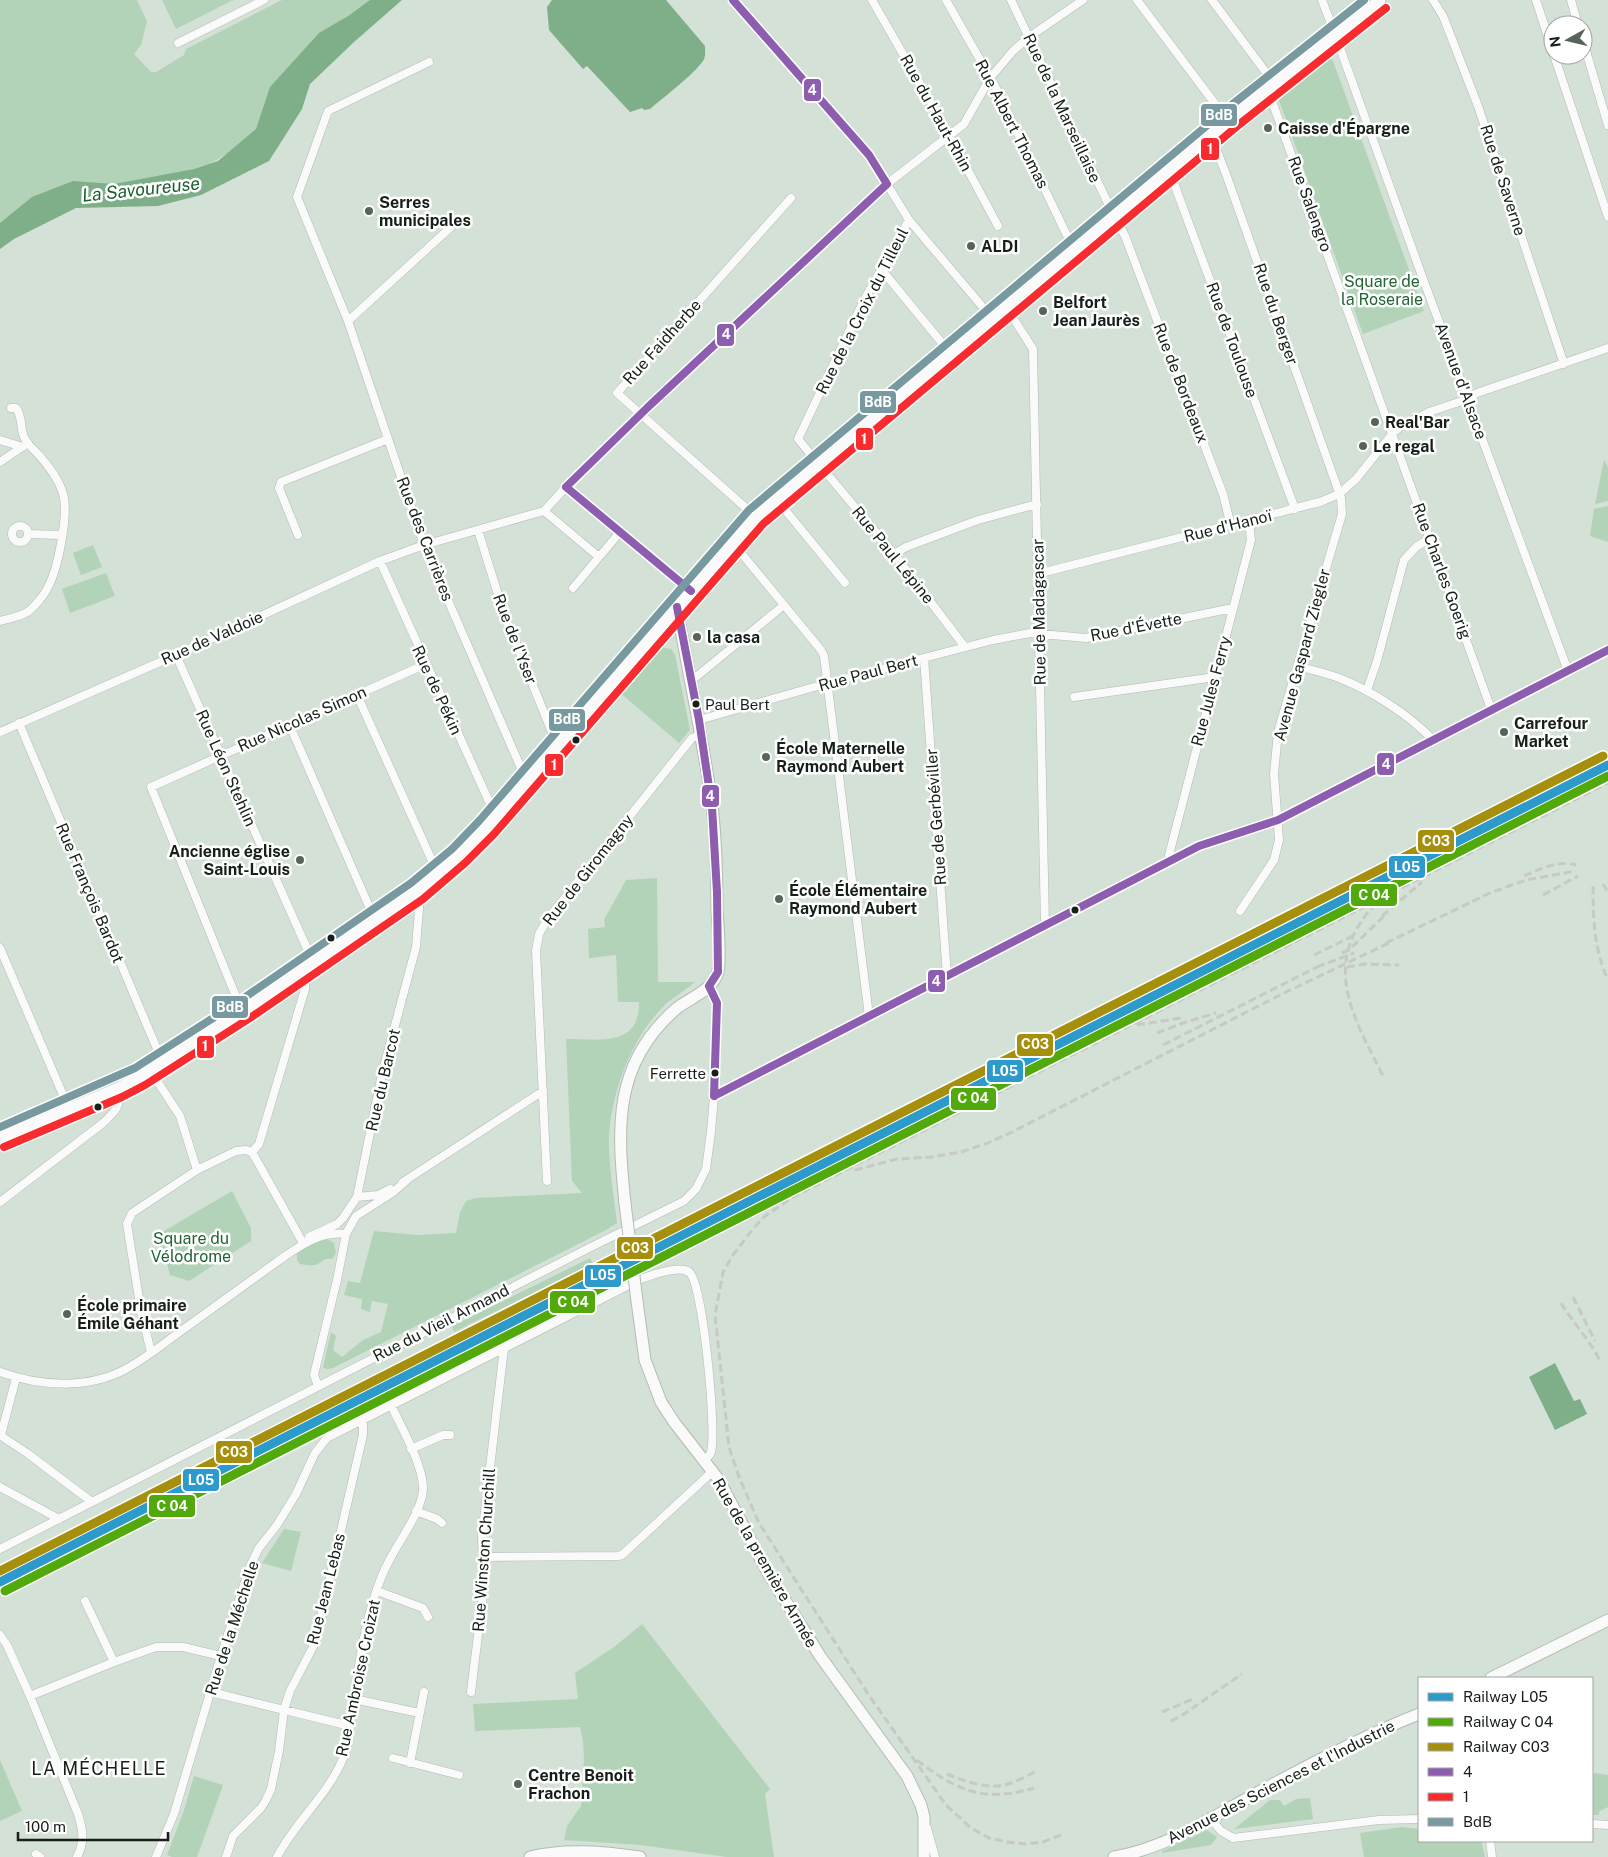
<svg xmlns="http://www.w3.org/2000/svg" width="1608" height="1857" font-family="'Public Sans',sans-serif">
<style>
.green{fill:#b2d3b7}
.water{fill:#7faf88}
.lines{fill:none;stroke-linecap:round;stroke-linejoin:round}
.street-casing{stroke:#b2bcb4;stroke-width:9}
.secondary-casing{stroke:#b2bcb4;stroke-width:13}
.street{stroke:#f9faf9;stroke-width:8}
.secondary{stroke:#f9faf9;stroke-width:11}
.rail{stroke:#c6c9c6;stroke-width:3;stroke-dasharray:8 4;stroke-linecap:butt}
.secondary-bridge-casing{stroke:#b2bcb4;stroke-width:13;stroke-linecap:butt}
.secondary-bridge{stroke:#f9faf9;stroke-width:11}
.bus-1-casing{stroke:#fff;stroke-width:11}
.bus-2-casing{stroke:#fff;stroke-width:11}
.bus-3-casing{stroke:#fff;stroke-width:11}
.bus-1{stroke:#8d5daf;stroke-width:8}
.bus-2{stroke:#f82b2f;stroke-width:8}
.bus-3{stroke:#78999f;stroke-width:8}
.rail-1-casing{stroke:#fff;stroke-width:12}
.rail-2-casing{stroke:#fff;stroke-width:12}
.rail-3-casing{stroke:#fff;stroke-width:12}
.rail-1{stroke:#2c9aca;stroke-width:9}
.rail-2{stroke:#51a90b;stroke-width:9}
.rail-3{stroke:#a58f0c;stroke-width:9}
.poi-dot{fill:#58635a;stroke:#fff;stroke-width:2}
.bus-dot{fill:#161f18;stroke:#fff;stroke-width:2}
.labels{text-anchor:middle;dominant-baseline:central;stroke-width:5;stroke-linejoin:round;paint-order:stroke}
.bus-label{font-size:15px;fill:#161f18;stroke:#fff;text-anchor:start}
.street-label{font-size:16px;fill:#161f18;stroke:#fff}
.poi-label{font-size:16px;font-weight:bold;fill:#161f18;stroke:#fff;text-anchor:start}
.park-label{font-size:16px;fill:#216533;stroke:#fff}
.water-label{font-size:18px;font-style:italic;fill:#1a5f2e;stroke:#fff}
.neighbourhood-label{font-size:18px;letter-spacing:1px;fill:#161f18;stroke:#fff}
.line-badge{stroke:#fff;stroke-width:2}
.badge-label{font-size:14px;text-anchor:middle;font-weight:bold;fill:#fff}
</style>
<rect width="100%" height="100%" fill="#d4e1d6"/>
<path class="green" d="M0,0H137L147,21L141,45L134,54L151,72H156L184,55L186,49L282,0H371L337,23L253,137L210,164L0,228Z
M162,0H233L176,29Z
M1325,57L1330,58L1333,61L1424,311L1363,334L1277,95L1319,59Z
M1604,460L1608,467V501L1595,504Z
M1608,506V542L1590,536L1594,509Z
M93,545L102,567L81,575L73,553Z
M106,573L115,596L70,613L62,589Z
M658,647L671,649L675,655L690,730L679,743L619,692Z
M657,878L658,982H695C687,989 677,995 668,1002C633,1034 612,1089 609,1136C608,1163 614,1195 617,1223L606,1230L333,1368C329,1369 326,1370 323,1367L331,1332L336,1336L333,1350L342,1357L363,1340L381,1332L388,1304L372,1301L370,1312L361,1309L362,1299L344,1295L348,1281L360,1283L374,1231L417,1235L456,1233L460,1212L466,1201L476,1198L582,1193L572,1181L566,1039C598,1039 640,1048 639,1002H618L616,955L589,958L588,929L605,927L604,920L626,880Z
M232,1191L251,1228V1241L189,1281L170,1275L159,1234Z
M327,1239L334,1243L336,1253L332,1259H325C316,1267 311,1266 300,1264L297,1260V1252L313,1243Z
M590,1258L593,1264L454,1332L452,1326Z
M284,1529L301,1532L291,1571L262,1563Z
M642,1624L770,1789L765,1794L774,1857H727L640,1845L564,1840L567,1826L581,1806L584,1759L583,1741L580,1727L475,1731L473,1704L578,1699L575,1673L614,1647Z
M0,1760L22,1811L0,1821Z
M1595,1773L1608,1775V1807L1600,1811L1598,1815H1592V1774Z
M194,1776L223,1785L197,1857H172L167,1855L184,1810Z
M1310,1798L1313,1819L1234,1829L1270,1800H1280L1284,1806L1296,1799Z
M1402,1827L1419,1829V1841H1481L1485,1857H1364L1360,1833Z
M1207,1830L1217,1837L1211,1845L1162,1853V1851Z"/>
<path class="water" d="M370,0H402L354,42L310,84L302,109L269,161L201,195L158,206L76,208L14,239L0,249V223L32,197L73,181L114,184L194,169L218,161L256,129L270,87L319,33L348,16Z
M552,0H666L705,46C705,52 706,56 703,61C692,76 665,96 650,109L644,110L642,108L630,112L587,66L583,69L549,30L547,7Z
M1555,1363L1574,1401L1580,1399L1587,1414L1555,1430L1529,1377Z"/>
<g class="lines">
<g class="street-casing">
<path id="street" d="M733,0L869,155L909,220L864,300L798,439L894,554L965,647
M872,0L942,122L998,226
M946,0L995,86L1074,250
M1011,0L1114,216L1125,236L1223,494L1231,526
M1137,0L1228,121
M1212,0L1274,83
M1322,0L1335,34L1422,276L1568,671
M1433,0L1443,16L1478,106L1564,364
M1536,0L1553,52
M1571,0L1578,25
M1583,41L1608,125
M178,43L264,0
M1554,55L1608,217
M429,62L328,111L297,197L348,321L424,545L527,782
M1266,89L1272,101L1491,709
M1211,136L1226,174L1341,498L1342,514L1278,732L1274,774L1279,840L1274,860L1240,911
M1169,170L1295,509
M909,220L992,318
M881,269L951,354
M1006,307L1033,349L1045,925
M348,321L451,227
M0,440L23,447
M0,462L28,443
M566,487L691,591
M777,500L845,583
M544,511L599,557
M756,517L617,393L791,198
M12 534a8 8 0 1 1 16 0a8 8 0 1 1-16 0Z
M478,530L504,614L558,747
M28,534L62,535
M298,535L279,488L281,482L388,439
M733,543L821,650L824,656L869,1016
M894,554L906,547L978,520L1037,504
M380,561L496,817
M1037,574L1320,502L1339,494L1356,479L1393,433L1403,425L1429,412L1468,399L1477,393L1608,348
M573,588L620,532
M0,621C9,618 21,617 29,611C35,606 45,594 48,587C58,569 69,513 63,494C59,479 48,466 39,455C34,450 27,444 24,437C20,428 23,417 16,408H11
M176,655L313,962
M924,658L947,976
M1298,666C1311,670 1326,673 1339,678C1372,691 1408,714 1433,740
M691,681L784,605
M1367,690L1377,661L1404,560L1416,547L1429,539
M357,695L438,874
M1074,697L1215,677
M699,720L835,681L993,640L1030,633L1086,638L1233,608
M19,723L163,1063
M290,726L375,920
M0,732L176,655L380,561L424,545L544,511L566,487L648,407L887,184L964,124L990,78L1013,51L1029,37L1083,0
M1171,861L1169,855L1251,540L1249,521
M0,948L69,1109
M244,1010L239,1004L151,787L426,664
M150,1070L180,1116L197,1170
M714,1096L1199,846L1278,820L1608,650
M252,1152L259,1144L305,989V982L299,972
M252,1152L303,1243
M547,1181L536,951L539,934L547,920L692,738L701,735
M403,1182L543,1091
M357,1197L378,1195L390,1189
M0,1202L103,1123C116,1110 121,1108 118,1088
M309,1237L337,1224L343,1218L357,1197L382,1074L416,947L420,896L417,891
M151,1352L141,1311L127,1224L132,1213L197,1170L236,1151L246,1150L252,1152
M0,1372C39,1386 87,1390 126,1369C148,1357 168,1340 188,1326C218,1304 248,1283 278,1261C298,1247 321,1230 346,1234
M16,1378L1,1435L4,1438L27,1453L92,1502
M318,1386L314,1375L337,1280L346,1234L356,1216L392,1193L407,1180
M411,1449L443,1435H450
M0,1487L59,1519
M416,1511L437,1519L442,1523
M0,1549L587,1249L684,1201L696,1189L706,1169L711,1132L714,1096L717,1003L709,986
M483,1557L618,1556L622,1555L712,1472
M377,1591L423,1608L428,1617
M85,1601L114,1662
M0,1635L7,1645L30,1696L78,1814C83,1830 85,1842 77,1857
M211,1692L350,1726
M471,1692L484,1586L482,1536L504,1348
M30,1696L114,1662L156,1647H183L221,1656
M354,1699L419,1713
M393,1758L459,1775
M410,1763L424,1692
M1211,1819L1221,1831L1233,1838L1379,1820L1419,1819
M1592,1824L1608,1825
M927,1828L935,1857
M1490,1841L1492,1857
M36,1854L40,1857
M156,1857L174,1814L221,1656L250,1566L259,1548L277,1525L296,1494L315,1453L327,1438L641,1279C651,1275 680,1265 689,1272C703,1282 717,1433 711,1452C710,1456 706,1458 704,1461
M226,1857L233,1836L261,1808L266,1800L271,1789L279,1751L284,1710L290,1691L315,1643L363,1435V1420
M277,1857C296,1820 331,1793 345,1753C350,1737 350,1720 353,1704C359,1665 364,1626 377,1589C380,1581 383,1572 387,1565C397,1543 421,1514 423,1490C424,1466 401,1427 391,1405"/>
</g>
<g class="secondary-casing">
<path id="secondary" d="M0,1138L118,1088L140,1077L244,1010L417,891C447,867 471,846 496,817L756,517L1235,115L1380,0
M625,1203C617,1127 613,1063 677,1008C690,998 715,989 718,971C721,956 718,927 717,910C717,875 716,840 712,805C703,738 688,673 677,607
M637,1301L645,1360L661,1402L674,1422L719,1480L768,1573L820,1656L907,1776L921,1805L924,1817V1857
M1491,1678L1608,1620
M530,1857C566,1848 604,1852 640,1857
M1114,1857C1166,1848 1209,1819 1255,1794C1308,1765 1363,1736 1419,1714"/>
</g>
<use href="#street" class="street"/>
<use href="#secondary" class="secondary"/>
<path class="rail" d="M1524,876C1540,869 1557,860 1576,865
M1603,884L1608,892
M1593,886C1593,920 1594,949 1608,980
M1543,895L1578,876
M1376,903C1320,963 1352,1014 1383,1076
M1382,916L1422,882
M1386,943L1490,893L1526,880L1576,871
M1342,953L1349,950L1387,913
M1314,955L1355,935
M1317,967L1354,953
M1347,967L1365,964L1399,965
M1209,977L1608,775
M1137,1025L1181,1018
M1157,1033L1186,1022L1216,1013
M1163,1045L1323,964
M855,1170L897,1159L932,1157L961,1152L988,1143L1012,1132L1280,995L1391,942
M1573,1297L1595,1341
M1561,1303C1573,1323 1590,1340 1600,1361
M148,1516L828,1171
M1162,1712L1193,1699
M1171,1721L1184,1714L1242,1674
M917,1760C957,1791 984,1803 1034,1788
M947,1774C966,1782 988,1790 1008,1784C1018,1781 1028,1775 1037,1771
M1061,1835L1043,1842L1026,1844L1007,1842L989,1838L971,1828L946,1805L868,1694L759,1523L739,1477L729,1447L715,1315L723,1272L733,1255L752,1230L764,1217L791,1198L1608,783"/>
<g class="secondary-bridge-casing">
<path id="secondary-bridge" d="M625,1203L637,1301"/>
</g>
<use href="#secondary-bridge" class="secondary-bridge"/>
<g class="bus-1-casing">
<path id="bus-1" d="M733,0L869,155L887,184
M566,487L648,407L887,184
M566,487L691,591
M677,607L699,720L712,807L717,892L718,972L709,986
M709,986L717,1003L714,1096
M714,1096L1199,846L1278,820L1608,650"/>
</g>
<g class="bus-2-casing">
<path id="bus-2" d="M4,1147L122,1097L145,1085L250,1018L423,899L465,863L494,834L763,524L1241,123L1386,8"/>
</g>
<g class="bus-3-casing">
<path id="bus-3" d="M0,1127L135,1068L238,1002L411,883L452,849L479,821L749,510L1229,107L1364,0"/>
</g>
<use href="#bus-1" class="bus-1"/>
<use href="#bus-2" class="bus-2"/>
<use href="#bus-3" class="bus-3"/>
<g class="rail-1-casing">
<path id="rail-1" d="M0,1582L1608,765"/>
</g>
<g class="rail-2-casing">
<path id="rail-2" d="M5,1591L1608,776"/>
</g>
<g class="rail-3-casing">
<path id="rail-3" d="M0,1571L1603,756"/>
</g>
<use href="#rail-1" class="rail-1"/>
<use href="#rail-2" class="rail-2"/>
<use href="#rail-3" class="rail-3"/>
</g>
<g class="poi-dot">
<circle cx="1268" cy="128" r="5"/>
<circle cx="369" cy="211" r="5"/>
<circle cx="971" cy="246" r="5"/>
<circle cx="1043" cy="311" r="5"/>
<circle cx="1375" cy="422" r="5"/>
<circle cx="1363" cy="446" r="5"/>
<circle cx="697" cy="637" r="5"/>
<circle cx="1504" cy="732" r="5"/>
<circle cx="766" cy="757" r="5"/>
<circle cx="300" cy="860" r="5"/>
<circle cx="779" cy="899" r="5"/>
<circle cx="67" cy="1314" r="5"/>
<circle cx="518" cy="1784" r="5"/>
</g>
<g class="bus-dot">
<circle cx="696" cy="704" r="4.5"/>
<circle cx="576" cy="740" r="4.5"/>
<circle cx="1075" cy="910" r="4.5"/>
<circle cx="331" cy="938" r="4.5"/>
<circle cx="715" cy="1073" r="4.5"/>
<circle cx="98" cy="1107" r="4.5"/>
</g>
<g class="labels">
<g class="bus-label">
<text x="705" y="704">Paul Bert</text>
<text x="706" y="1073" text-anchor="end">Ferrette</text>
</g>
<g class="street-label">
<text transform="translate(1062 108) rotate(65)">Rue de la Marseillaise</text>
<text transform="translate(936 113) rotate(61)">Rue du Haut-Rhin</text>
<text transform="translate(1012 124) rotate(63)">Rue Albert Thomas</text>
<text transform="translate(1503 180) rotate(72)">Rue de Saverne</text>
<text transform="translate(1310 204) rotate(70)">Rue Salengro</text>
<text transform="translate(862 311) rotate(-63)">Rue de la Croix du Tilleul</text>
<text transform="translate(1276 314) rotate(71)">Rue du Berger</text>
<text transform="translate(1232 340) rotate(70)">Rue de Toulouse</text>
<text transform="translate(662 342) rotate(-48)">Rue Faidherbe</text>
<text transform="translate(1461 381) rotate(70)">Avenue d'Alsace</text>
<text transform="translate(1181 383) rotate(69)">Rue de Bordeaux</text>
<text transform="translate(1228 526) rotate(-14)">Rue d'Hanoï</text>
<text transform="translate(425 539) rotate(69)">Rue des Carrières</text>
<text transform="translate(893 555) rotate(51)">Rue Paul Lépine</text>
<text transform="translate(1442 571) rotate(70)">Rue Charles Goerig</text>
<text transform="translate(1039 612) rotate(-91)">Rue de Madagascar</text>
<text transform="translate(1136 627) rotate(-11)">Rue d'Évette</text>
<text transform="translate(212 638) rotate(-24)">Rue de Valdoie</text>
<text transform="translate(515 639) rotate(69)">Rue de l'Yser</text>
<text transform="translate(1302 655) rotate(-75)">Avenue Gaspard Ziegler</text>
<text transform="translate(868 673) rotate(-15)">Rue Paul Bert</text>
<text transform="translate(437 690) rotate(65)">Rue de Pékin</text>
<text transform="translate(1211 691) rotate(-75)">Rue Jules Ferry</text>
<text transform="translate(302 719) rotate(-24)">Rue Nicolas Simon</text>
<text transform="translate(226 768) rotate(66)">Rue Léon Stehlin</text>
<text transform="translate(936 817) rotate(-94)">Rue de Gerbéviller</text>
<text transform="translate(588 870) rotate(-52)">Rue de Giromagny</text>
<text transform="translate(90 893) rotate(67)">Rue François Bardot</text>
<text transform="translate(383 1080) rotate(-77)">Rue du Barcot</text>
<text transform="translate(441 1323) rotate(-27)">Rue du Vieil Armand</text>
<text transform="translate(484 1550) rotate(-86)">Rue Winston Churchill</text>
<text transform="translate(765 1563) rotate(60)">Rue de la première Armée</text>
<text transform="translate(326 1589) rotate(-76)">Rue Jean Lebas</text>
<text transform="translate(232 1628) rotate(-72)">Rue de la Méchelle</text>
<text transform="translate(358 1678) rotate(-78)">Rue Ambroise Croizat</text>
<text transform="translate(1281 1782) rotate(-27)">Avenue des Sciences et l'Industrie</text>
</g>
<g class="poi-label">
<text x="1278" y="128">Caisse d'Épargne</text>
<text x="379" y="202">Serres<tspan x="379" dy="18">municipales</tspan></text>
<text x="981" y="246">ALDI</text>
<text x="1053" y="302">Belfort<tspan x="1053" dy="18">Jean Jaurès</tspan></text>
<text x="1385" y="422">Real'Bar</text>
<text x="1373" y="446">Le regal</text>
<text x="707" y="637">la casa</text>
<text x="1514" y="723">Carrefour<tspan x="1514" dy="18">Market</tspan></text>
<text x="776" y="748">École Maternelle<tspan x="776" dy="18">Raymond Aubert</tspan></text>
<text x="290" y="851" text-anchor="end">Ancienne église<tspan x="290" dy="18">Saint-Louis</tspan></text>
<text x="789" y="890">École Élémentaire<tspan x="789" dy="18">Raymond Aubert</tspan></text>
<text x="77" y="1305">École primaire<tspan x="77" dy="18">Émile Géhant</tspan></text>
<text x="528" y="1775">Centre Benoit<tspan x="528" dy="18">Frachon</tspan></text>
</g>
<g class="park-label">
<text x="1382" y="281">Square de<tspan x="1382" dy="18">la Roseraie</tspan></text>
<text x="191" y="1238">Square du<tspan x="191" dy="18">Vélodrome</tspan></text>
</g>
<g class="water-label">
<text transform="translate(141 189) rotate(-6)">La Savoureuse</text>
</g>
<g class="neighbourhood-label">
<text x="99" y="1768">LA MÉCHELLE</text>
</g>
</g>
<g class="line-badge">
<rect x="803" y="78" width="19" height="24" rx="5" fill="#8d5daf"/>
<rect x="1200" y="103" width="38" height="24" rx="5" fill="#78999f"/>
<rect x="1200" y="137" width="20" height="24" rx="5" fill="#f82b2f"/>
<rect x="716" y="323" width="19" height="24" rx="5" fill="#8d5daf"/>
<rect x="859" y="390" width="38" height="24" rx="5" fill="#78999f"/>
<rect x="855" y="427" width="19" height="24" rx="5" fill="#f82b2f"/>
<rect x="548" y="708" width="38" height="24" rx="5" fill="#78999f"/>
<rect x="1376" y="752" width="19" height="24" rx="5" fill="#8d5daf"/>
<rect x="544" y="753" width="20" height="24" rx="5" fill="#f82b2f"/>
<rect x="701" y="784" width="19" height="24" rx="5" fill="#8d5daf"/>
<rect x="1417" y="829" width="38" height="24" rx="5" fill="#a58f0c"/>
<rect x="1388" y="855" width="38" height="24" rx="5" fill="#2c9aca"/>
<rect x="1350" y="883" width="48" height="24" rx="5" fill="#51a90b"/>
<rect x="927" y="969" width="19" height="24" rx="5" fill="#8d5daf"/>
<rect x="211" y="995" width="38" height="24" rx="5" fill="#78999f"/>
<rect x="1016" y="1033" width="38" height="24" rx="5" fill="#a58f0c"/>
<rect x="196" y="1035" width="19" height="24" rx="5" fill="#f82b2f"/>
<rect x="986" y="1059" width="38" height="24" rx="5" fill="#2c9aca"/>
<rect x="950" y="1087" width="47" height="24" rx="5" fill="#51a90b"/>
<rect x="616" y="1236" width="38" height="24" rx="5" fill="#a58f0c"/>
<rect x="584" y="1264" width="38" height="24" rx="5" fill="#2c9aca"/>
<rect x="549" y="1290" width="47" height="24" rx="5" fill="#51a90b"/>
<rect x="215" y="1440" width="38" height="24" rx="5" fill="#a58f0c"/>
<rect x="182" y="1468" width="38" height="24" rx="5" fill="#2c9aca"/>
<rect x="148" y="1494" width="48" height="24" rx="5" fill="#51a90b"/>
</g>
<g class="badge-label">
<text x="812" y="95">4</text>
<text x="1219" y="120">BdB</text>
<text x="1210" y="154">1</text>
<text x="726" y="339">4</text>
<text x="878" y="407">BdB</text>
<text x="864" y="444">1</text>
<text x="567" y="724">BdB</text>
<text x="1386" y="769">4</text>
<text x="554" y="770">1</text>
<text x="710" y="801">4</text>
<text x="1436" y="846">C03</text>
<text x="1407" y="872">L05</text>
<text x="1374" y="900">C 04</text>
<text x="936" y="986">4</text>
<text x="230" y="1012">BdB</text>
<text x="1035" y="1049">C03</text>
<text x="205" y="1051">1</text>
<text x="1005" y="1076">L05</text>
<text x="973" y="1103">C 04</text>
<text x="635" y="1253">C03</text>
<text x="603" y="1280">L05</text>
<text x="573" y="1307">C 04</text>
<text x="234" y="1457">C03</text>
<text x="201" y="1485">L05</text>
<text x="172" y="1511">C 04</text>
</g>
<rect x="1418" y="1677" width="175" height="165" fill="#ffffff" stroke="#a2a5a3"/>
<rect x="1428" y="1693" width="25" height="8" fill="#2c9aca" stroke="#a2a5a3"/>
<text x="1463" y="1702" font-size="15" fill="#161f18">Railway L05</text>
<rect x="1428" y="1718" width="25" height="8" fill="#51a90b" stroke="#a2a5a3"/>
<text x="1463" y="1727" font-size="15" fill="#161f18">Railway C 04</text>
<rect x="1428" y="1743" width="25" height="8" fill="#a58f0c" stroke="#a2a5a3"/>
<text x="1463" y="1752" font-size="15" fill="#161f18">Railway C03</text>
<rect x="1428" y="1768" width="25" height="8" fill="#8d5daf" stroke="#a2a5a3"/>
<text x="1463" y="1777" font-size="15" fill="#161f18">4</text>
<rect x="1428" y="1793" width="25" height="8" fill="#f82b2f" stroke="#a2a5a3"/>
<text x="1463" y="1802" font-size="15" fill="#161f18">1</text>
<rect x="1428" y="1818" width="25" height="8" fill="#78999f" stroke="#a2a5a3"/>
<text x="1463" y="1827" font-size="15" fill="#161f18">BdB</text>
<g transform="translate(1568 40) rotate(262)"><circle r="24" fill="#ffffff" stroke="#a2a5a3"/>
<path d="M0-4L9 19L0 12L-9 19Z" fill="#58635a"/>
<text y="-8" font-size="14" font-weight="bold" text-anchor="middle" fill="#161f18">N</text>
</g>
<path d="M18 1832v8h150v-8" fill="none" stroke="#161f18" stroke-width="2.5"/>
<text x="25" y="1832" font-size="15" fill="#161f18" stroke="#ffffff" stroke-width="4" paint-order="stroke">100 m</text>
</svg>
